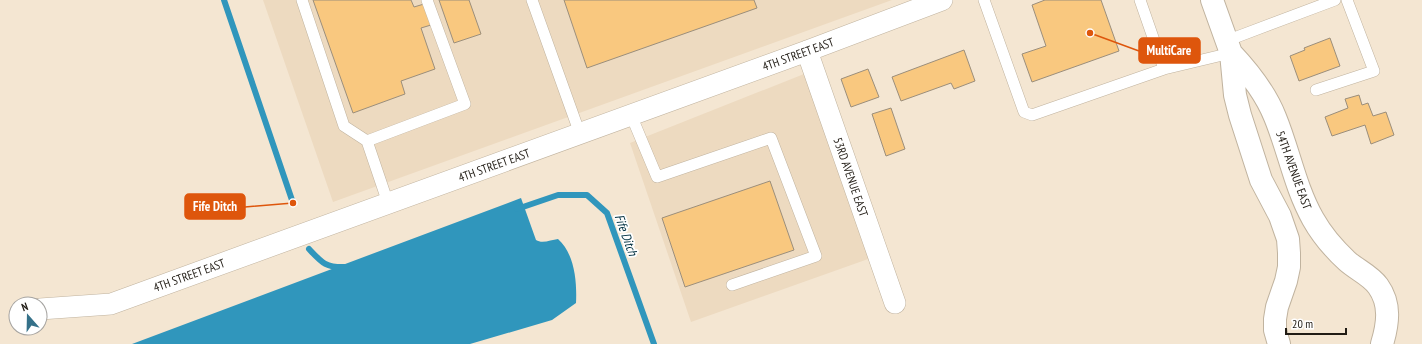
<svg xmlns="http://www.w3.org/2000/svg" width="1422" height="344" font-family="'PT Sans Narrow',sans-serif">
<style>
.built{fill:#eddac0}
.water{fill:#3096bc}
.lines{fill:none;stroke-linecap:round;stroke-linejoin:round}
.stream{stroke:#3096bc;stroke-width:6}
.building{fill:#f9c87f;stroke:#9b8e7b}
.service-casing{stroke:#c0b39f;stroke-width:12}
.minor-casing{stroke:#c0b39f;stroke-width:22}
.secondary-casing{stroke:#c0b39f;stroke-width:24}
.service{stroke:#fff;stroke-width:11}
.minor{stroke:#fff;stroke-width:21}
.secondary{stroke:#fff;stroke-width:22}
.labels{text-anchor:middle;dominant-baseline:central;stroke-width:3.5;stroke-linejoin:round;paint-order:stroke}
.street-label{font-size:12px;fill:#211c15;stroke:#fff}
.water-label{font-size:13px;font-style:italic;fill:#013040;stroke:#fff}
.leader{fill:none;stroke:#de560c;stroke-width:1.5}
.callout-dot{fill:#de560c;stroke:#fff;stroke-width:1.5}
.callout{fill:#de560c;stroke:#de560c;stroke-width:1.5}
.callout-label{font-size:13px;text-anchor:middle;font-weight:bold;fill:#fff}
</style>
<rect width="100%" height="100%" fill="#f4e6d2"/>
<path class="built" d="M263,0H892L333,202Z
M804,74L871,258L691,322L630,143Z"/>
<path class="water" d="M521,198L536,240C542,244 551,240 558,239C575,254 577,283 576,303L552,320L470,344H132Z"/>
<g class="lines">
<path class="stream" d="M224,0L293,203
M517,209L558,195H587L607,213L654,344
M309,249C322,263 326,268 346,267"/>
</g>
<path class="building" d="M313,0H411L414,7L424,4L431,25L421,28L435,69L401,81L405,94L353,113Z
M439,0H469L481,34L454,43Z
M564,0H754L757,8L587,68Z
M1045,0H1101L1119,51L1032,82L1022,54L1046,46L1032,5Z
M1330,38L1340,66L1299,81L1290,56L1305,50L1304,48Z
M964,50L975,81L954,89L951,83L901,101L892,77Z
M868,69L879,97L851,107L841,79Z
M1359,95L1362,105L1368,103L1373,116L1386,112L1394,135L1371,144L1365,125L1332,136L1325,117L1348,108L1345,99Z
M891,108L905,149L886,156L872,114Z
M770,181L794,250L685,287L662,218Z"/>
<g class="lines">
<g class="service-casing">
<path id="service" d="M302,0L344,126L367,141L388,203
M532,0L580,134
M984,0L1024,112L1032,115L1164,69L1231,53
M1140,0L1164,69
M1226,41L1335,0
M1316,90L1374,71L1347,0
M631,115L657,177L771,138L816,256L732,285
M367,141L465,104L427,0"/>
</g>
<g class="minor-casing">
<path id="minor" d="M807,51L895,303
M40,309L111,304L807,51L942,0"/>
</g>
<g class="secondary-casing">
<path id="secondary" d="M1212,0L1231,53L1235,95L1240,115L1261,180L1280,216L1288,239L1289,253V267L1286,281L1277,307L1275,319V330L1279,344
M1231,53C1249,72 1265,92 1275,117C1289,151 1295,187 1313,219C1322,235 1334,249 1347,261C1357,270 1370,275 1378,286C1391,304 1388,324 1382,344"/>
</g>
<use href="#service" class="service"/>
<use href="#minor" class="minor"/>
<use href="#secondary" class="secondary"/>
</g>
<g class="labels">
<g class="street-label">
<text transform="translate(798 54) rotate(-20)">4TH STREET EAST</text>
<text transform="translate(494 165) rotate(-20)">4TH STREET EAST</text>
<text transform="translate(1294 170) rotate(70)">54TH AVENUE EAST</text>
<text transform="translate(851 177) rotate(71)">53RD AVENUE EAST</text>
<text transform="translate(189 275) rotate(-20)">4TH STREET EAST</text>
</g>
<g class="water-label">
<text transform="translate(626 235) rotate(70)">Fife Ditch</text>
</g>
</g>
<path class="leader" d="M1090 33L1139 51M293 203L245 207"/>
<g class="callout-dot">
<circle cx="1090" cy="33" r="4"/>
<circle cx="293" cy="203" r="4"/>
</g>
<g class="callout">
<rect x="1139" y="38" width="61" height="25" rx="4"/>
<rect x="185" y="194" width="60" height="25" rx="4"/>
</g>
<g class="callout-label">
<text x="1169" y="55">MultiCare</text>
<text x="215" y="211">Fife Ditch</text>
</g>
<g transform="translate(28 316) rotate(340)"><circle r="19" fill="#ffffff" stroke="#a6a4a1"/>
<path d="M0-3L7 15L0 10L-7 15Z" fill="#357189"/>
<text y="-6" font-size="11" font-weight="bold" text-anchor="middle" fill="#211c15">N</text>
</g>
<path d="M1286 328v6h60v-6" fill="none" stroke="#211c15" stroke-width="2"/>
<text x="1292" y="328" font-size="12" fill="#211c15" stroke="#ffffff" stroke-width="3" paint-order="stroke">20 m</text>
</svg>
